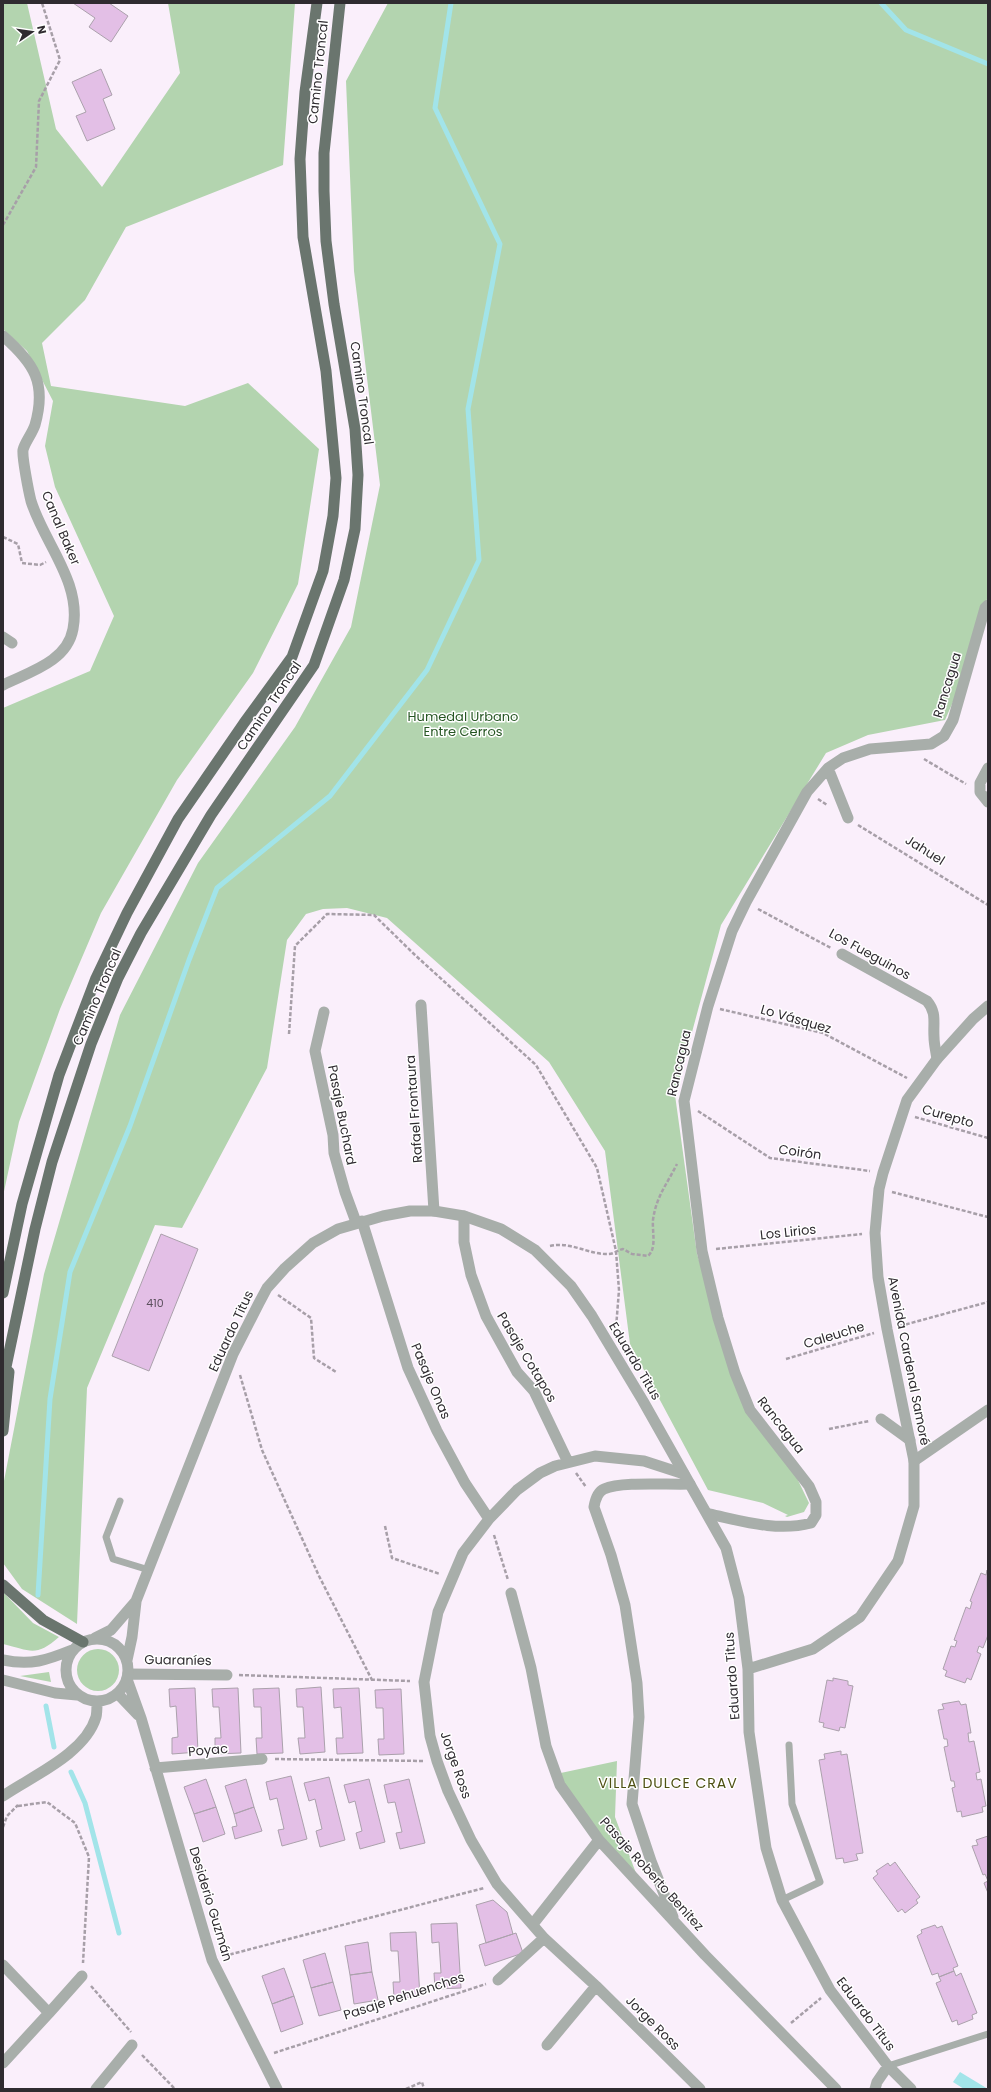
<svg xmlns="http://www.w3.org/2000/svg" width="991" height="2092" font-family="Poppins,sans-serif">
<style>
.green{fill:#b3d4af}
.water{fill:#a2e4e9}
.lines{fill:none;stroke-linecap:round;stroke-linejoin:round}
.stream{stroke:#a2e4e9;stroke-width:5}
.building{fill:#e3bfe6;stroke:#aba1ac}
.path{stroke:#a79fa8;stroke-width:2.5;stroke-dasharray:4 2;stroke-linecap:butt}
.service{stroke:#a8aeaa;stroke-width:7}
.minor{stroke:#a8aeaa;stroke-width:11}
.tertiary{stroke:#a8aeaa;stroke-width:11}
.primary{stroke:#6a756e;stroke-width:11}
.labels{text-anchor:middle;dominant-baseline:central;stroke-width:3;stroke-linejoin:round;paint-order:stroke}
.number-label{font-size:11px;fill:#5c505e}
.street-label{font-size:13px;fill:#2f2b30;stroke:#fff}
.park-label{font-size:13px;fill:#265623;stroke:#fff}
.neighbourhood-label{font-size:14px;letter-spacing:1px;fill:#4e5013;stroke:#fff}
</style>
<rect width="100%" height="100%" fill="#faeffb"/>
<path class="green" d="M3,3H27L56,129L102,187L180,73L168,3H295L283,165L126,227L85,300L42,343L51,386L185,406L248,383L319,449L298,584L253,673L177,780L101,913L60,1009L19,1122L3,1196V708L90,671L114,616L55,487L45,446L53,401L27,351L3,329Z
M388,3H988V598L985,602L956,695L945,720L868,735L826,753L721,925L675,1095L697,1254L744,1405L794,1472L809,1503L804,1512L787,1517L785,1516L788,1515L763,1503L708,1490L630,1344L605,1151L549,1062L387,918L347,908L323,909L306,914L287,940L267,1068L182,1228L155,1225L87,1388L77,1624L22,1589L3,1563V1486L44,1274L120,1015L198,863L295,727L351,627L380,485L354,271L346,81Z
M3,1592L33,1623L59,1637C36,1657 31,1651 3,1644Z
M77 1670a21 21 0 1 1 42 0a21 21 0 1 1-42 0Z
M49,1672L51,1682L20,1676Z
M617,1761L615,1817L643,1892L556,1774Z"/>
<path class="water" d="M960,2072L988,2089H964L953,2082Z"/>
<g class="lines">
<path class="stream" d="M881,3L906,30L988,64
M38,1595L50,1399L70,1272L130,1126L189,960L217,888L330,796L427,670L479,560L468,409L500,244L435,108L451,3
M46,1706L54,1747
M71,1772L85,1803L119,1933"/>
</g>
<path class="building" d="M73,3H109L128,16L111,42L89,27L95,18Z
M101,69L112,95L103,99L115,129L87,141L76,116L86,112L72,82Z
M161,1234L198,1249L149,1371L112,1356Z
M987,1570L988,1635L983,1648L979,1646L977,1652L981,1654L971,1680L967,1678L965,1683L945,1676L947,1671L943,1669L951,1646L955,1647L957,1641L954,1640L966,1607L970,1609L972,1602L970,1601L981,1573L986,1575Z
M833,1678L848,1681V1685L853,1686L845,1728L840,1727L839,1731L823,1727L824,1723L819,1722L827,1680L833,1681Z
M321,1687L325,1752L300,1754L298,1738H305L303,1707H297L296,1689Z
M195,1688L198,1752L172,1754V1738L178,1737L176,1706L170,1707L169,1689Z
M238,1688L241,1753L215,1754V1738H221L219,1707H213L212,1689Z
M279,1688L283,1753L257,1754L256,1738H262L261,1707H254L253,1689Z
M359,1688L363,1753L337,1754L336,1738H343L341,1707L334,1708L333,1689Z
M401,1689L404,1754L379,1755L378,1739H384L383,1708H376L375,1690Z
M959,1701L961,1705L966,1704L971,1733H968L969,1742L974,1741L980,1772L976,1773L977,1780L981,1779L986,1806L982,1807L983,1812L962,1817L961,1811L957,1812L952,1788L955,1787L954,1781H951L944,1747L948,1746L947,1739H944L938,1710L944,1709L942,1704Z
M841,1751V1755L847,1754L863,1853L856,1854L858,1860L844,1863L843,1858L836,1859L819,1760L825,1759L824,1754Z
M291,1776L307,1839L282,1846L278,1830L284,1829L277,1798L270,1800L266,1782Z
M329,1777L345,1840L320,1847L316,1831L322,1829L315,1799L309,1801L304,1783Z
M206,1779L216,1807L194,1814L184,1787Z
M246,1779L254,1807L234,1814L225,1786Z
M369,1779L385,1842L360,1849L356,1833L362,1831L355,1801L349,1803L344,1785Z
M409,1779L425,1843L400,1849L396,1833L402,1832L395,1802L388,1803L384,1785Z
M216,1807L225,1834L203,1842L194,1814Z
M254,1807L262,1831L235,1839L232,1827L237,1826L234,1814Z
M988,1836V1893L984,1883L988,1881L985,1874L983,1875L972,1846L978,1845L976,1840Z
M895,1862L920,1897L916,1900L918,1903L905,1913L902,1909L898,1912L873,1878L878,1874L876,1871L888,1863L890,1866Z
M493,1900L507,1912L513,1934L486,1943L476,1905Z
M457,1923L461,1988L435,1989L434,1973H441L439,1942L432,1943L431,1924Z
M935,1925L937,1928L942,1926L958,1966L953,1968L954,1971L939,1977L938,1973L932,1975L917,1936L922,1933L921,1930Z
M416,1932L420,1997L394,1998L393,1982H400L398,1951H391L390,1933Z
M516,1933L523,1953L485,1966L479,1945Z
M368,1942L372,1972L350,1975L345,1946Z
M325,1953L333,1982L311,1988L303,1960Z
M284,1968L294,1996L272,2004L262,1976Z
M954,1971L956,1976L961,1973L977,2013L972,2015L973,2019L958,2025L957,2020L952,2022L936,1983L941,1981L939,1977Z
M372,1972L378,2000L354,2004L350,1975Z
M333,1982L341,2010L319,2016L311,1988Z
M294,1996L303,2024L281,2032L272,2004Z"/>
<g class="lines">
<path class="path" d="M3,225L36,167L39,101L60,60L42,3
M3,537L18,544L22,563L40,565L46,562
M924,759L966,784
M818,799L827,805
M858,825L988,905
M758,909L831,948
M720,1009L823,1033L907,1078
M289,1034L295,946L327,914L374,915L415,955L536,1065L597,1168L616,1251L619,1290L616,1328
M698,1111L770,1158L870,1171
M915,1117L988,1138
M892,1192L988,1217
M550,1246C571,1241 589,1255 609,1254C614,1254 618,1250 623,1249L632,1254L648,1256C657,1248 652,1232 653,1220C656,1197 667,1184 677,1164
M716,1249L862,1234
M278,1295L311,1318L314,1358L336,1372
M900,1326L988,1302
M786,1359L874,1333
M240,1375L262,1450L319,1576L372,1680
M829,1429L869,1421
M576,1473L586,1487
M385,1526L392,1558L440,1574
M494,1535L508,1580
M239,1675L410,1681
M275,1759L424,1761
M18,1806L47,1802L75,1823L89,1857L83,1963
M3,1827L7,1816L18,1805
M224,1956L484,1888
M91,1986L131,2032
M791,2023L821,1998
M274,2053L486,1984
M142,2055L175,2089
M406,2089L422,2082L424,2089"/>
<path class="service" d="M120,1501L106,1537L113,1559L149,1570
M782,1900L820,1882L792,1804L789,1745
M888,2066L988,2034"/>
<path class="minor" d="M3,336C34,363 47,383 35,425C32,434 25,442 23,450C22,458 29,493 31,501C44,543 82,582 73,629C67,662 29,672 3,685
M3,637L12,643
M828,768L848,818
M988,768L980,783V792L988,802
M842,954L927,1001C937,1013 933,1022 934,1037C934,1044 936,1052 937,1059
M421,1005L434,1211
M324,1012L315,1051L333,1135L334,1153L345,1192L356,1222
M464,1216V1242L471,1275L486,1316L517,1372L534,1391L568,1462
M362,1221L408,1368L437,1431L465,1483L489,1519
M881,1419L910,1440
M914,1461L988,1410
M684,1474L644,1461L595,1456L555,1466L540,1473L517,1490L489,1519L463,1553L438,1612L424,1682L430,1736L437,1761L448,1791L471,1840L497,1884L544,1938L596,1986L700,2089
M709,1514C742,1521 777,1532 811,1523L816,1515V1502L809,1486L750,1410L735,1373L718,1318L702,1251L684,1101L708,1006L732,931L746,902L807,792L828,768L843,758L870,749L931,744L944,736L953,720L985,608L988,605
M511,1593L531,1668L546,1746L560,1785L599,1840L705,1955L836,2089
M128,1674L227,1675
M127,1679L141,1718L212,1960L277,2089
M118,1694L138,1715
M155,1768L262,1759
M673,1917L651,1861L632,1804L639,1717L637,1683L625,1605L611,1555L594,1507C595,1501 597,1492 604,1489C622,1481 668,1485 690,1484
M533,1924L599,1840
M3,1965L49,2013L3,2063
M498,1980L544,1938
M49,2013L82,1976
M547,2045L596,1986
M888,2066L911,2089
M96,2089L132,2045"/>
<path class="tertiary" d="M95,1638L111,1630L136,1601L233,1354L259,1303L267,1288L285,1268L313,1243L338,1229L383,1216L410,1211H434L464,1216L501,1229L535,1250L571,1286L592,1316L643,1401L726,1548L739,1598L748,1669L749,1732L766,1848L782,1900L830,1990L888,2066L877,2082L875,2089
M66 1670a31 31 0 1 1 62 0a31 31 0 1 1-62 0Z
M3,1660C31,1666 47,1660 72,1650
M127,1660L132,1637L136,1602
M748,1669L813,1649L860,1617L898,1561L914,1506V1461L887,1329L878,1277L875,1233L879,1189L883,1173L907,1100L937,1059L973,1019L988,1006
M3,1680L55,1693L77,1695
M3,1796C32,1776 85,1754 96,1717C97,1713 97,1707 97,1702"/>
<path class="primary" d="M3,1293L22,1204L59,1075L96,978L127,913L178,819L244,723L292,657L323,571L333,516L336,478L326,371L303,237L300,159L305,92L317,3
M3,1381L35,1229L52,1162L91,1044L118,978L141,933L211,815L314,665L344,580L355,529L358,475L355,429L334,304L326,241L324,191V153L340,3
M3,1431L9,1372
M3,1585L43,1620L83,1642"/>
</g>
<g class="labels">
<g class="number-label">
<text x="155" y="1303">410</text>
</g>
<g class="street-label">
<text transform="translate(318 72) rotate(-84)">Camino Troncal</text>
<text transform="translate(362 393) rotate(82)">Camino Troncal</text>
<text transform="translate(61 528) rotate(67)">Canal Baker</text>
<text transform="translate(947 685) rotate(-73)">Rancagua</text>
<text transform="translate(269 706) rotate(-56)">Camino Troncal</text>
<text transform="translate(925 850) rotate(32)">Jahuel</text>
<text transform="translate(870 954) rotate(29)">Los Fueguinos</text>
<text transform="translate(97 997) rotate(-67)">Camino Troncal</text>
<text transform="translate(796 1019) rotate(16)">Lo Vásquez</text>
<text transform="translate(679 1063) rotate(-77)">Rancagua</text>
<text transform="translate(414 1109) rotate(-94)">Rafael Frontaura</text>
<text transform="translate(342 1115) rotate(79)">Pasaje Buchard</text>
<text transform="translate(948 1116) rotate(16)">Curepto</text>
<text transform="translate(800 1152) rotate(8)">Coirón</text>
<text transform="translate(788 1232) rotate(-6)">Los Lirios</text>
<text transform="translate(231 1331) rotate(-65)">Eduardo Titus</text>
<text transform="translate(834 1335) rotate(-17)">Caleuche</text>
<text transform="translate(527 1357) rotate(59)">Pasaje Cotapos</text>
<text transform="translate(635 1361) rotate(59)">Eduardo Titus</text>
<text transform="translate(909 1361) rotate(79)">Avenida Cardenal Samoré</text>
<text transform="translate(431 1381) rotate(67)">Pasaje Onas</text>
<text transform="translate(781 1425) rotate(52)">Rancagua</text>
<text transform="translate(178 1660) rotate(1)">Guaraníes</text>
<text transform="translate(732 1676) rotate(-94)">Eduardo Titus</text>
<text transform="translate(208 1750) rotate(-5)">Poyac</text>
<text transform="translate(456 1765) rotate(71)">Jorge Ross</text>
<text transform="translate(652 1874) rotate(48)">Pasaje Roberto Benitez</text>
<text transform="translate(211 1904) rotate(73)">Desiderio Guzmán</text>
<text transform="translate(404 1996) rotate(-18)">Pasaje Pehuenches</text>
<text transform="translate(866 2014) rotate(53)">Eduardo Titus</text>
<text transform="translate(653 2023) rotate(45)">Jorge Ross</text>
</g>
<g class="park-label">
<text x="463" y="716">Humedal Urbano<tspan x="463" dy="15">Entre Cerros</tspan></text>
</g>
<g class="neighbourhood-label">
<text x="668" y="1783">VILLA DULCE CRAV</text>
</g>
</g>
<rect width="991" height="2092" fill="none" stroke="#2f2b30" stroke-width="8"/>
<g transform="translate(32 32) rotate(77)" stroke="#ffffff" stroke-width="3" paint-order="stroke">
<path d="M0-3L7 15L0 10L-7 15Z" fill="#2f2b30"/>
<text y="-6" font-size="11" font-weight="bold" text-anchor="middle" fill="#2f2b30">N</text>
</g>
</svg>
